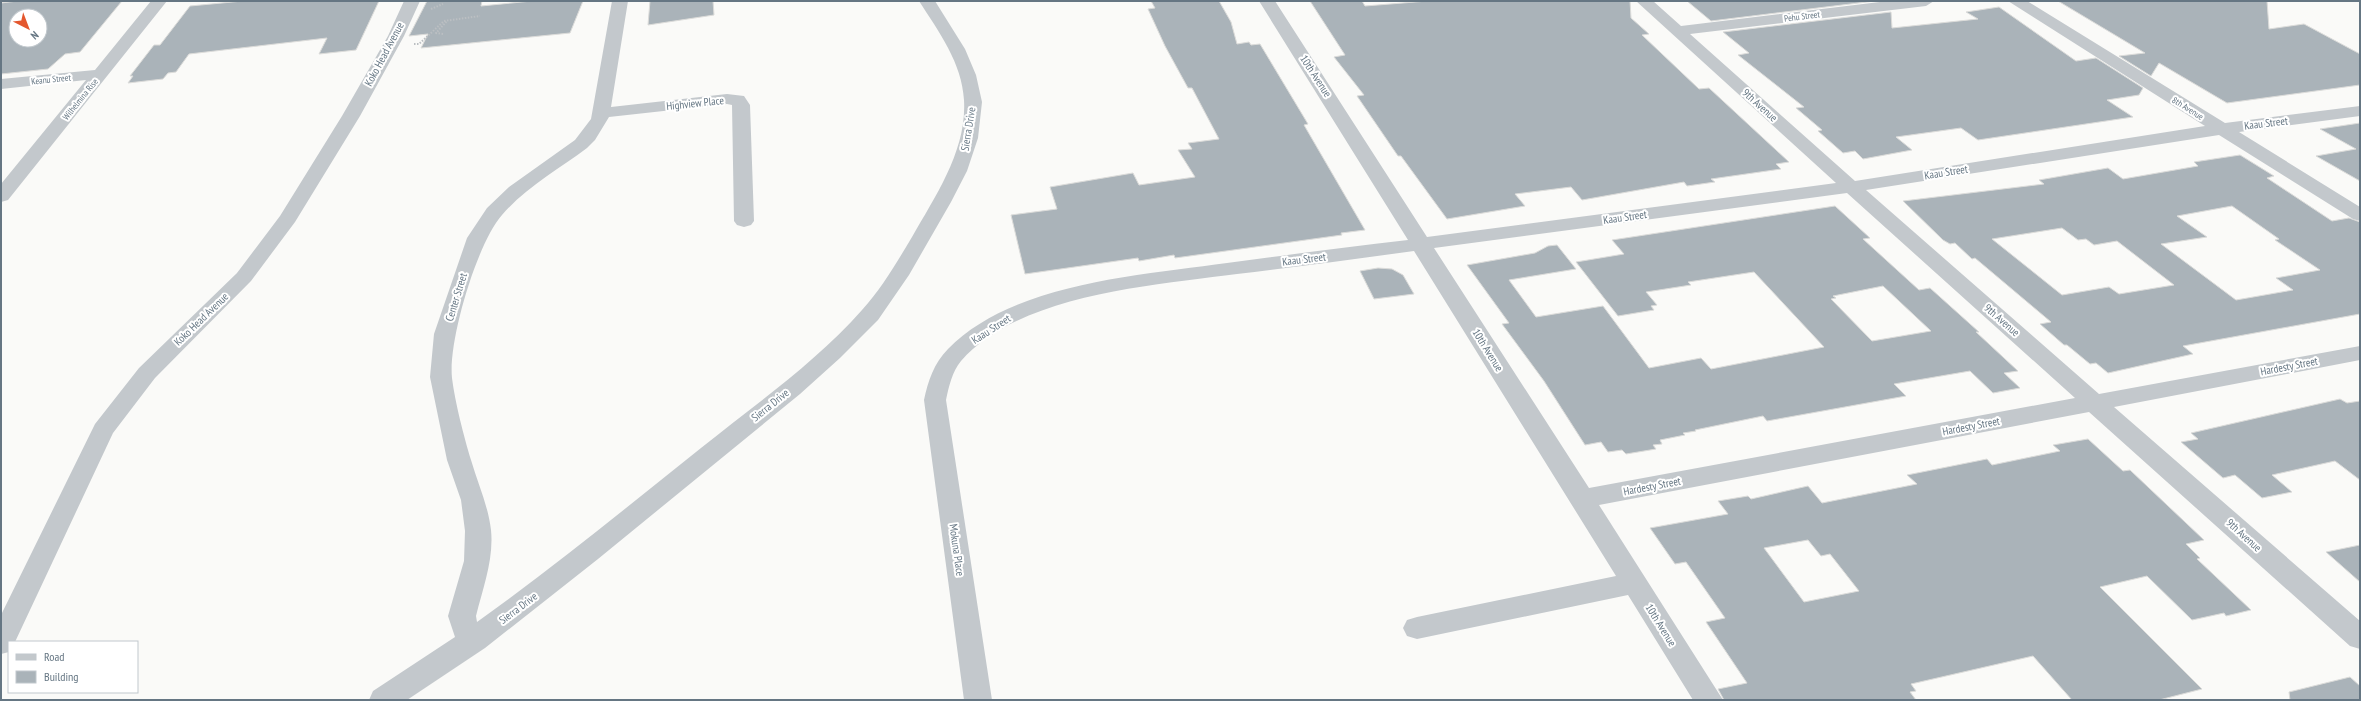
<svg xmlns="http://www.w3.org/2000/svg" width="2361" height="701" font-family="'PT Sans Narrow',sans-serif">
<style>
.building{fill:#aab3b9;stroke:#dcdcda;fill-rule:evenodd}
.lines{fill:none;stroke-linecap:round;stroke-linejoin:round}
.path{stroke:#bbbfc2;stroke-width:2;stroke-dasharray:1.5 1.5;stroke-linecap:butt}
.minor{fill:#c3c8cc;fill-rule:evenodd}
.labels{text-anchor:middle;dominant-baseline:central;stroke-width:4;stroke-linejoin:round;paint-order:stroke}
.far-street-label{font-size:9px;fill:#657683;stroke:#fff}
.street-label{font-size:11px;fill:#657683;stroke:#fff}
</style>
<rect width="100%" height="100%" fill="#fafaf8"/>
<path class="building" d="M18,1H122L80,52L65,54L48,69L1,74V3ZM16,16H40V40H16Z
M243,1H379L356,50L319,54L327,38L189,54L176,72L168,73L163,79L128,83L133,76H130L154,45H160L190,6Z
M427,1H482L481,6L532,1H583L570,33L421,48L428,34L409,36Z
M650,1H713L714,15L648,25Z
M1151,1H1219L1231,22L1237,44L1249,42L1251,45L1260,44L1308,124L1304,125L1365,230L1341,233L1342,235L1175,258L1174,255L1139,261L1138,258L1025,274L1011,215L1057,209L1050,187L1133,173L1139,185L1195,177L1178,150L1192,149L1188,143L1219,139L1192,88H1188L1165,46L1148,9L1155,8Z
M1310,1H1362L1365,6L1428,1H1630L1631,18L1649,34L1642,35L1699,89L1709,88L1789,162L1776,164L1781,169L1711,179L1715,182L1687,186L1684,182L1582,200L1571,187L1515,194L1525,206L1447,219L1401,156H1398L1357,96L1364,95L1334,57L1345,55Z
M1687,1H1875L1711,21Z
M2058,1H2267L2269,29L2304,24L2360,54V85L2227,103L2159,63L2151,76L2119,56L2145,53Z
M1999,7L2076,61L2096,58L2143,88L2139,95L2107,100L2133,117L1978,140L1961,128L1896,137L1912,150L1863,159L1855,151L1843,153L1818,131L1822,130L1796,108L1804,107L1738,55L1749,53L1723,32L1891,12L1892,28L1978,19L1966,12Z
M2360,123V181L2316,156L2356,149L2320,129Z
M2240,155L2274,176L2267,178L2332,221L2349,218L2360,222V314L2183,346L2193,354L2108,373L2096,363L2090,364L2067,345H2064L2040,324L2051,322L1975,258L1972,259L1955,243L1950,244L1943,240L1903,201L2044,184L2039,180L2108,168L2123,179L2198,166L2194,162ZM2232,206L2279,239L2275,240L2320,270L2276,278L2293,290L2236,300L2161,244L2207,237L2177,216ZM2062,228L2078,240L2086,239L2094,245L2117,241L2174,285L2119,294L2109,287L2062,295L1992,239Z
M1835,206L1870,238L1863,239L1919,290L1930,288L1979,332H1976L2018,371L2004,373L2020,388L1993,393L1970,371L1894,384L1906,396L1767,421L1763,416L1695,430L1696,431L1683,433L1685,435L1660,440L1662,444L1653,445L1656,449L1626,454L1622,450L1608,452L1601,442L1585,445L1544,381L1502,324L1509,323L1467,265L1535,253L1548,246L1557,245L1576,269L1509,280L1536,317L1603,306L1649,368L1701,358L1711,369L1824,347L1754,272L1688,282L1691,285L1646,292L1657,305L1651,306L1654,310L1618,316L1576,262L1624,254L1612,240ZM1883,286L1931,331L1872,341L1831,299L1836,298L1833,296Z
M1378,268L1392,269L1403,275L1414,294L1374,299L1360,271Z
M2340,399L2347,403L2360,401V480L2335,461L2272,475L2292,492L2262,498L2235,475L2223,478L2181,442L2198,439L2191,433Z
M2088,439L2123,471L2130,470L2204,540L2186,544L2200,558L2197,559L2251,610L2226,616L2224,613L2192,620L2147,576L2100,587L2202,689L2159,700H2072L2033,656L1911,684L1916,691L1910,692L1916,700H1724L1718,689L1747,683L1706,622L1725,618L1686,562L1675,564L1650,528L1728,514L1718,501L1748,496L1751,499L1808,486L1822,503L1917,484L1907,475L1987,459L1992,465L2060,451L2053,445ZM1808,540L1821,556L1830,554L1859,591L1804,602L1764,548Z
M2360,545V582L2326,552Z
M2350,677L2360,686V700H2290L2289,692Z"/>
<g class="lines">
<path class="path" d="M431,9L443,4
M443,34L436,33L447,21
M414,44H419L444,21L480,16"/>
<path class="minor" d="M151,1H167L8,200L1,202V184L86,80L1,89V79L95,70Z
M404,1H420L404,36L360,116L295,222L251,281L155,378L113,433L15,642H9V652L1,654V615L95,424L139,368L237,273L280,216L342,116L388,36Z
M612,1H628L611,107L727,94L744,96L750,105L754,221L751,225L744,227L737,225L734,221L732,105L727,104L609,117L595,140L587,148C559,169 525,188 502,215C477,243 448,341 452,378C455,402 464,437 471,460C478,484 488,505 491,530C494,559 483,588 476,616L477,622C554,567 627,507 701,448C756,404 815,363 862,310C882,288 897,262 912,237C936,195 967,150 964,100C962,63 939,32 919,1H935L965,49L976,75L982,102L978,138L967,171L951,202L909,275L878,320L840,358L800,394L598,559L485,648L407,700H369L373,691L455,637L448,616L464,561L465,531L461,500L447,460L430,377L434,334L467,238L487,208L509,187L575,140L591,119Z
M1259,1H1275L1427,237L1836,183L1636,1H1653L1681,26L1888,1H1934L1926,6L1690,34L1855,181L2205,126L2008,1H2027L2225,123L2360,106V116L2239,132L2360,207V221L2353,219L2219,135L1866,190L2099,394L2360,346V360L2114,407L2360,621V649L2350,646L2089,412L1599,505L1723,700H1693L1628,595L1417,639L1407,636L1403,628L1407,620L1417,617L1616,576L1414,251C1355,259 1296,267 1237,274C1155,285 1019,294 961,361C952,372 949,386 946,400L992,700H964L924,400C928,381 934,363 948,349C1012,283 1141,275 1227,263C1287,255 1347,247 1408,240ZM1847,193L2075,398L1589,488L1434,248Z"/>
</g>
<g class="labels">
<g class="far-street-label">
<text transform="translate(1802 16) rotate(-7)">Pehu Street</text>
<text transform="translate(51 79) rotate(-6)">Keanu Street</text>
<text transform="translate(80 99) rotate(-51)">Wilhelmina Rise</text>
<text transform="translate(2188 108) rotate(32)">8th Avenue</text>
</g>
<g class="street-label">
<text transform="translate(384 54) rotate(-62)">Koko Head Avenue</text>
<text transform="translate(1316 76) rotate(57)">10th Avenue</text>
<text transform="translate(695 103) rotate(-6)">Highview Place</text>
<text transform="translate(1760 105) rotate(42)">9th Avenue</text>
<text transform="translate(2266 123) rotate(-7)">Kaau Street</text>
<text transform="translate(968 129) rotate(-81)">Sierra Drive</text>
<text transform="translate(1946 172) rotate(-9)">Kaau Street</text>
<text transform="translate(1625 217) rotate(-8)">Kaau Street</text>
<text transform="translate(1304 259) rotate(-7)">Kaau Street</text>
<text transform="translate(456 297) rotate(-73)">Center Street</text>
<text transform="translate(201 319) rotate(-44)">Koko Head Avenue</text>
<text transform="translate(2002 320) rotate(41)">9th Avenue</text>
<text transform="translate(991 329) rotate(-33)">Kaau Street</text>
<text transform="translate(1488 350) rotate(58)">10th Avenue</text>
<text transform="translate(2289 366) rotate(-11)">Hardesty Street</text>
<text transform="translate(770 405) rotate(-39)">Sierra Drive</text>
<text transform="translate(1971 426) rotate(-11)">Hardesty Street</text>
<text transform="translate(1652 486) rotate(-11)">Hardesty Street</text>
<text transform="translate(2244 535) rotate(42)">9th Avenue</text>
<text transform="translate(957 550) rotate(82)">Mokuna Place</text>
<text transform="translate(518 608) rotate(-37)">Sierra Drive</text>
<text transform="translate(1661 625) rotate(58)">10th Avenue</text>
</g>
</g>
<rect width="2361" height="701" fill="none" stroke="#657683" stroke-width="4"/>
<rect x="8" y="641" width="130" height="52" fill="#ffffff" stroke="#c1c8cd"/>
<rect x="16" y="654" width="20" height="6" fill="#c3c8cc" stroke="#c1c8cd"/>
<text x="44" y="661" font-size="12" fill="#657683">Road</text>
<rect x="16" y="671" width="20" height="12" fill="#aab3b9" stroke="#c1c8cd"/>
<text x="44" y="681" font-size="12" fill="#657683">Building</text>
<g transform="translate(28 28) rotate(138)"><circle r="19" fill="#ffffff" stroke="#c1c8cd"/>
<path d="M0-3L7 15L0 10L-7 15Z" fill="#e4572e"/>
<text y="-6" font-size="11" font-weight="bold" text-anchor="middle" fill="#657683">N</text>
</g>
</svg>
